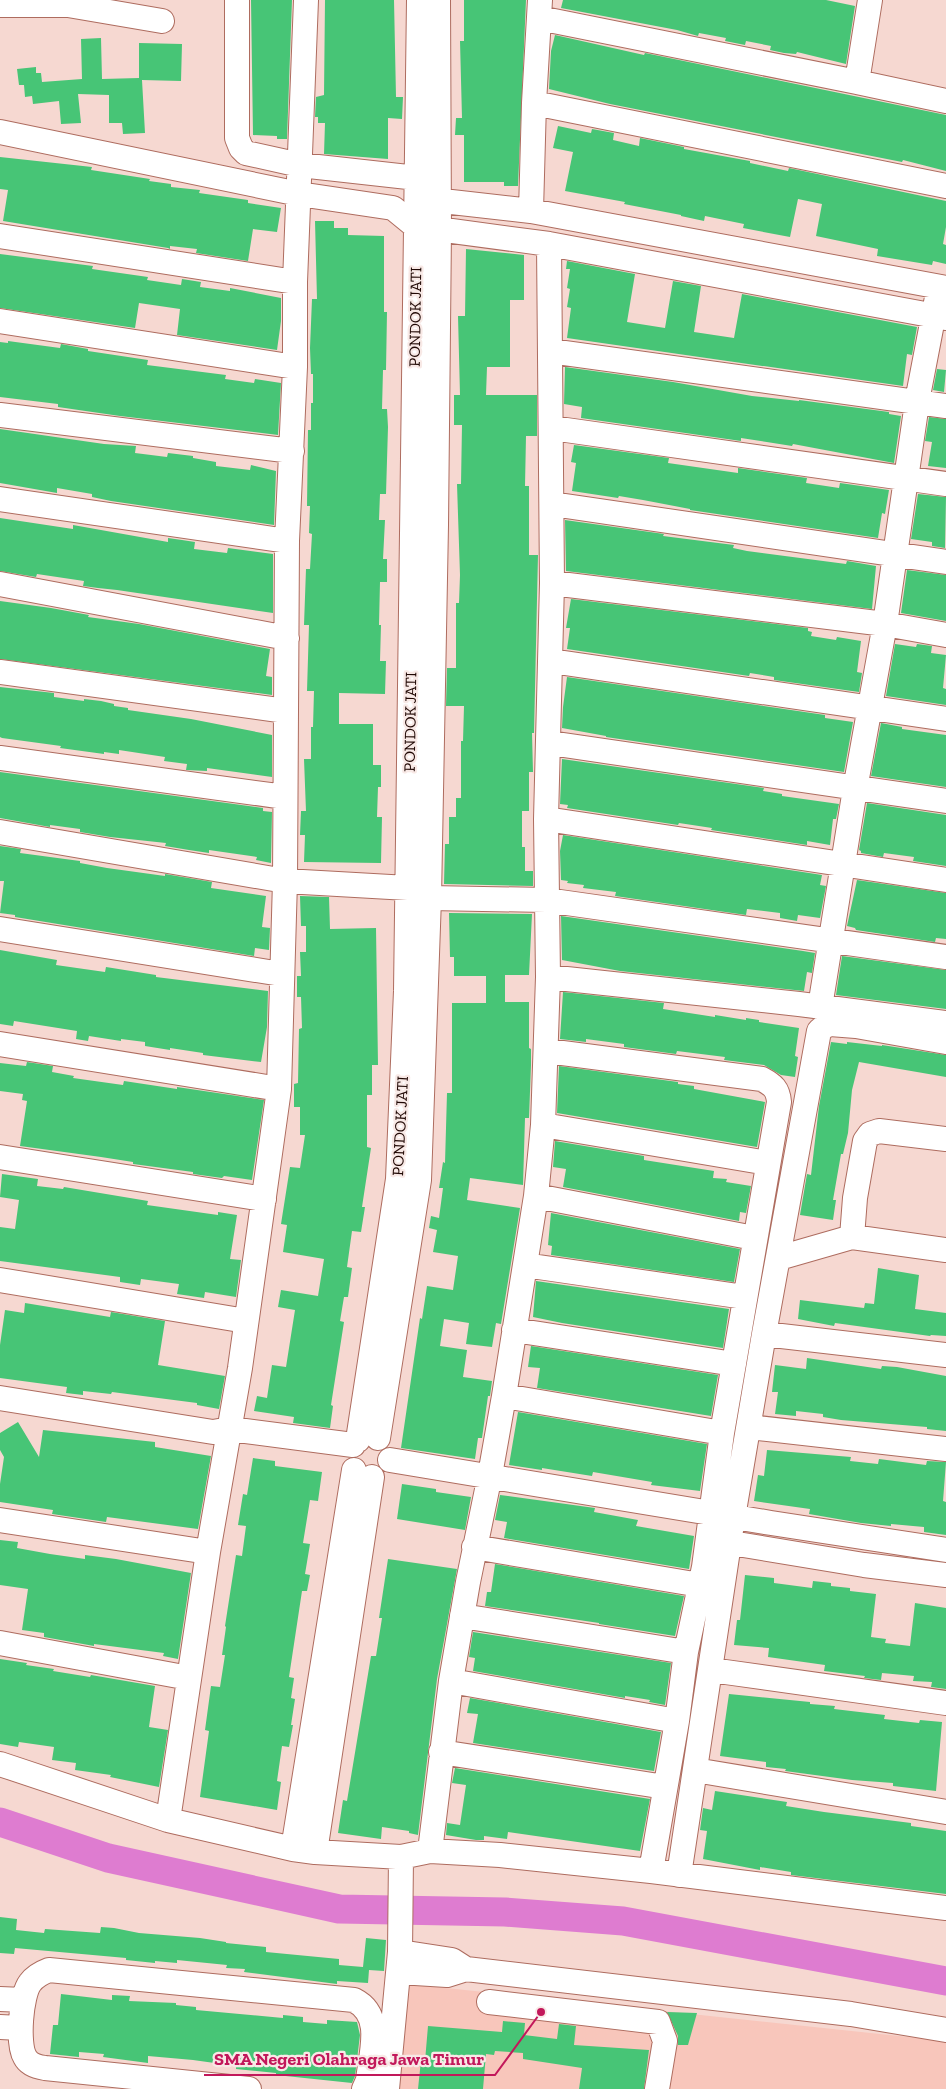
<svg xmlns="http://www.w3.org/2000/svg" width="946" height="2089" font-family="'Zilla Slab',serif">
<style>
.built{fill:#f8c6bb}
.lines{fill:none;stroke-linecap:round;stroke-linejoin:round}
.river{stroke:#de7cd0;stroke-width:29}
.building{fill:#47c576}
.minor-casing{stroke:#ae6c5f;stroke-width:26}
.minor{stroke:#fff;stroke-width:24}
.labels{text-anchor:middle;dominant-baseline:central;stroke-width:4.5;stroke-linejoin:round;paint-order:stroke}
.street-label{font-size:16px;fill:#200804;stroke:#f8e9e6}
.leader{fill:none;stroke:#c2185b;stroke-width:2}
.callout-dot{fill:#c2185b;stroke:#f8e9e6;stroke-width:2}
.callout-label{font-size:18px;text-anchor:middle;font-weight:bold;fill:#c2185b;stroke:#f8e9e6;stroke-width:4.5;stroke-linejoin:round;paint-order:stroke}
</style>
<rect width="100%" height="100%" fill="#f6d8d1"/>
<path class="built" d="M408,1984L946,2041V2089H397Z"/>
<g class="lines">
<path class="river" d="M0,1822L108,1858L339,1909L505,1912L623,1921L946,1981"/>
</g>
<path class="building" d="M251,0H292L287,139H277V136L253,135Z
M325,0H394L396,97H403L402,119L388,118V159L324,154L325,123H318V117H315L316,97L324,95Z
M464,0H526L518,186H504V182H464V135H455L456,118H462L460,41H464Z
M563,0H826L855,6L846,64L797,52L796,54L784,53L770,50L771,46L746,41L745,45L725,41L726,38L699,33L698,36L677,30L561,8Z
M555,35L644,55L645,53L946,115V171L903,160L902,162L610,104L549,89L551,51Z
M101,38L102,79L139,78V43L182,44L181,81L142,80L145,133L123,134L122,123H109V95L78,94L81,123L61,124L59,101L33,104L32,96L25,97L24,85H19L17,69L36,67V73H41L42,82L82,79L81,39Z
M558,126L591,133L592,129L614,133L613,140L639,146L640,138L684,147V149L750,161V163L788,171L789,168L946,201V227L943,244L946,245V264L933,261L932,265L877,256L878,249L816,236L822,204L798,199L790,237L743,228L744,224L705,216L704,221L681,216V215L624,204L625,202L565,191L573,152L553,148Z
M0,157L92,167L91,170L150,179L149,181L171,184V187L200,190L199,193L248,200V203L281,208L277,232L253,229L248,261L196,253L197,249L170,246V249L168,248L3,221L8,190L0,189Z
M315,221H334V228H348V235L384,236V312H387L386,370H383L382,409H387L388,427L386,494H380L379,520H385L383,559H387V582H380L379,625H381L380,661H386L385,694L339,693V724H373V765H381V787H378L377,817H382L381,863L304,862L305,835H300L301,811H306L304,759H311V727H313L314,691H307L309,625H304L306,569H310L312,534L309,533L310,506H307L308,430H311V403H313V374H311L310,348L312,299H317Z
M466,249L524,255V300H510V367H487L486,395H537V436H526L525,486H529V555H538L534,733H532L533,772H529V811H522V847H525V871H533V886L444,884L445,844H449V817H456V798H461V741H463L464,706H446L447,668H456V603H459L460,575L457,484H461L462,425H454V395H460L458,316H465Z
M0,254L93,266L92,269L148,277L147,280L181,285L182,279L201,282L200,287L230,291V288L281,298V321L277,350L177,335L180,309L139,303L135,328L0,308Z
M567,261L635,274L627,322L665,328L673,281L701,286L694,332L734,338L742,294L917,327L912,355L907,354L903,386L567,338L571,308L567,307L570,289L567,288L570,269H566Z
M8,341L60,348L61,344L88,349V351L148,360L147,365L226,375L225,379L254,383L255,379L281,383L278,435L120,416L58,407V404L0,397V342L8,343Z
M565,367L673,382L752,396L799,401V400L889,412V414L901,416L894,463L793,444L792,446L741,438V441L581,418L582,407L564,404Z
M937,369L946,370L944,392L933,390Z
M929,417L946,419V468L928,466L932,442L925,441Z
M0,429L104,444L136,446L135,453L167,457L168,453L193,456V458L216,462V466L250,470L251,465L276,471L274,525L111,501L92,497V494L57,488V493L0,483Z
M574,445L669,458L668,463L738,473V468L807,478L806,483L839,488L840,483L889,490L885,514L882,513L878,538L690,510V509L643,500L619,496L618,498L572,491L576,463L571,462Z
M918,494L946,497L945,548L932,546V542L911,539Z
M0,518L73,529V525L168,542V538L182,540L195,542L194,549L227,553L228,548L273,554V613L117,590L98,588L83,586L84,581L37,574L36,577L0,571Z
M565,520L664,534L663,536L734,545L733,548L747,551L846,564L847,561L876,566L872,609L566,571Z
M907,570L946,575V621L901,613Z
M571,599L808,628V631L812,632L811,636L836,640L837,637L861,641L857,672L862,673L859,692L774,680V677L750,673L749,676L567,649L570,628H566Z
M0,601L51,608L89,615L88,617L139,624L270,649L266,676L272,677V695L0,659Z
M895,644L916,647L917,644L932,646L931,653L946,655L943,688L946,689V705L886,696Z
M567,677L825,715V718L853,722L844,772L606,737V736L562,728L563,707Z
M0,687L54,693V697L84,701V699L101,701L114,704V706L128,708V710L191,719L272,735V777L207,768V771L186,770L187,764L164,761L165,757L119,750V754L104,752V754L60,748L61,746L2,738L0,737Z
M881,723L902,727V729L946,735V787L871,776Z
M562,759L764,788L763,791L782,794V796L839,804L836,819H833L830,845L807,841V845L711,830L712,828L679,823L678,825L567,808L568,805L560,804Z
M0,772L263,808V811L272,812L271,863L256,860L257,857L209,850V853L189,850L165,846L166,843L110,837L80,832V829L50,825V827L0,818Z
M867,803L946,815V866L913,861L914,857L884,853L883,857L861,853V851L859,850Z
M563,835L822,875L820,885L826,886L820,918L798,915L797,921L780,918V913L747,909L746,915L615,896L616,892L583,888L584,885L567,883L568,881L561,880L560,851Z
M0,846L21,849L20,853L80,861V863L107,868L165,876V874L212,882L211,888L266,896L262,927L270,928L269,950L255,948L254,956L15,917V915L0,913L4,881H0Z
M857,880L946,893V939L936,938L935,942L856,930L855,928L847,926Z
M300,896L329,897L330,929L376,928L378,1065H372V1095H367V1147L371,1148L362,1207H365L361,1232L352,1231L347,1267L352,1268L348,1297H344L340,1321L344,1322L331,1405L333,1406L330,1428L293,1423L294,1417L254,1411L257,1396L267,1398L272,1365L286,1367L295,1310L278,1307L281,1290L318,1296L324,1259L283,1252L287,1225L281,1224L290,1167L300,1168L305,1135H300V1107H294V1084L298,1083L299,1029L302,1028L301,997H297V976H301L300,952H306V926H301Z
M449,913L532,914L529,975H505V1002H529V1048L531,1049V1065L529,1118H525L523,1185L470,1178L467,1200L520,1208L501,1324L496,1323L492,1347L466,1344L469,1323L444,1319L440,1346L467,1350L463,1377L492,1381L490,1396H488L482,1438H478L475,1459L401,1448L420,1318L422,1319L427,1286L453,1290L458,1256L433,1252L437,1230L429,1228L431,1216L439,1218L443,1188H439L443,1162L445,1163L447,1093H452V1003H486V976H454V957H450Z
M561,916L803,951L815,953L812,973L807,972L804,991L620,971L562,960Z
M0,950L57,960L56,965L105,972L106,967L156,975V977L268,991L267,1027L261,1062L203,1055V1053L170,1048V1050L145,1046V1042L121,1039V1041L89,1036L88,1041L76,1039L77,1031L14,1021L13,1026L0,1024Z
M842,956L946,970V1009L836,995Z
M563,992L664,1003L663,1009L715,1017V1015L746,1020V1018L759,1020V1022L799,1028L795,1056L798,1057L795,1077L781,1075L764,1065L724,1060L725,1057L677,1051L676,1054L624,1047V1044L586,1039V1042L560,1039Z
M831,1042L847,1044V1042L882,1046V1045L946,1055V1077L859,1062L852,1090L848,1133L843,1154H841L833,1200H836L833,1220L800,1215L807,1174L811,1175L819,1106Z
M27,1062L53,1066L52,1072L74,1076L73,1078L123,1085L124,1081L177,1089V1087L264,1100L252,1180L224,1176L222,1178L193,1174V1172L133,1164V1162L101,1157L20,1146L27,1101L22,1100L23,1094L0,1091V1063L26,1066Z
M559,1066L678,1082V1084L694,1086V1089L765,1102L757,1147L557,1113Z
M555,1141L644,1156V1160L714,1171L713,1178L727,1179L726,1182L751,1186L746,1213L740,1212L739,1221L563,1187L566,1169L553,1167Z
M2,1174L38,1179L37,1186L63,1189L64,1187L148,1201L147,1205L218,1215V1212L237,1215L230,1259L241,1260L236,1297L205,1292L204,1298L177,1294L179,1284L141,1279L140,1285L120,1282V1277L0,1261V1227L15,1229L19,1200L0,1197Z
M551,1213L740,1249L734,1282L551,1255L552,1246L548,1245Z
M878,1268L919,1275L915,1309L946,1313V1336L931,1335L930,1336L835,1323L834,1326L798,1319L800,1300L864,1308L865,1303L874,1304Z
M536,1281L729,1309L723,1348L562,1323L533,1317Z
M25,1303L110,1317L111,1312L165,1321L158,1365L225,1376L219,1409L197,1405V1403L112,1392L111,1394L83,1391V1395L66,1393L67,1387L0,1378V1345L5,1310L24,1313Z
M531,1346L718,1375L711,1416L537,1388L540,1368L528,1367Z
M807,1358L881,1369L882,1366L897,1367L946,1376V1431L927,1429V1427L841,1420L823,1417V1414L796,1411V1416L775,1414L778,1392H772L775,1365L806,1369Z
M518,1412L707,1444L700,1491L651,1485L652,1482L593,1472L592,1476L542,1468V1470L509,1465Z
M18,1422L39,1457L43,1430L155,1442V1447L211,1456L198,1529L107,1517L106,1522L52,1514L53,1510L0,1502V1484L4,1457L0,1450V1433Z
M767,1450L851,1457L850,1461L878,1464L879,1459L926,1465L927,1461L946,1462L943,1501L946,1502V1535L924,1532V1527L891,1524V1526L861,1523L809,1514L810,1509L754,1501L758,1475L764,1476Z
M253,1458L275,1461V1466L322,1472L318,1501L310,1500L303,1543L310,1544L305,1574L310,1575L307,1591H302L289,1677L294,1678L291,1698L295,1699L291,1725H293L289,1747L282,1746L277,1781L281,1782L277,1810L200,1797L209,1731L205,1730L211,1686L220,1687L225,1655H222L226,1627L225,1626L236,1555L242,1556L246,1526L238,1525L243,1494L247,1495Z
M402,1484L436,1489V1492L471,1497L465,1530L397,1519Z
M500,1495L595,1508L594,1512L638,1520L636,1526L694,1536L689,1569L504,1538L507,1522L495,1520Z
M0,1540L18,1542L17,1548L50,1554L85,1559V1555L116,1559L191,1573L178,1659L163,1656L164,1653L94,1644V1646L44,1637V1633L22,1630L28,1589L0,1585Z
M388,1559L457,1569L437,1679L418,1835L409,1833V1831L382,1827L381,1839L338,1833L343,1800L347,1801L371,1656H376L382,1618H379Z
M495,1564L684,1596L675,1636L599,1624V1623L485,1606L487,1592H491Z
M745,1575L774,1578V1583L812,1588L813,1581L831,1583V1586L850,1588V1591L876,1594L871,1637L886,1639L885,1643L910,1646L915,1603L946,1608V1689L931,1687L932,1682L913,1681L914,1676L882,1673L881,1680L864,1678L865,1676L824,1671L825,1665L768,1657L769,1648L734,1645L737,1620H740Z
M473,1632L671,1663L665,1705L649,1702L650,1700L625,1696V1698L473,1671L475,1658L469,1657Z
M0,1659L27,1663L26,1665L54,1669L53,1671L90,1677L91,1675L155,1686L149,1727L168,1730L159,1787L110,1777L111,1775L75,1770L76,1763L52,1760L54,1747L19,1742L18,1747L0,1744Z
M729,1694L810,1702V1704L835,1706L834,1709L885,1715L884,1719L919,1723L920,1720L942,1722L936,1791L893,1786V1783L852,1780L785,1771L786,1769L766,1767V1762L720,1756Z
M470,1698L661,1732L654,1771L473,1743L478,1714L467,1713Z
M455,1768L650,1799L640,1851L508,1832L507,1839L484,1836V1840H476L446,1835L447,1823L460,1825L466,1785L452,1783Z
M715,1791L787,1802L786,1806L824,1812L911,1823V1826L946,1831V1894L791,1875V1872L760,1867V1870L703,1859L707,1831L700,1830L703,1808L712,1810Z
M0,1917L17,1919L16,1930L44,1933L45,1929L100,1933L101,1927L114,1928L139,1933L200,1938L226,1942V1943L266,1947V1952L339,1959V1965L363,1967L366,1938L386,1940L384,1971L369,1970L368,1983L337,1981V1984L244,1972L245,1969L226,1968L227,1965L177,1960V1963L155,1961V1963L126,1960V1958L15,1948L14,1954L0,1953Z
M61,1994L112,2000V1995L130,1996L129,2001L176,2003V2005L196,2007V2010L283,2018V2015L303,2017V2022L327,2024V2020L357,2022L360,2035L355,2076L352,2083L276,2075V2073L236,2069V2066L193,2060L148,2056V2063L103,2057L104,2054L79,2052V2057L50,2054L53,2025H58Z
M667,2012L697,2013L688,2045H678V2036Z
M503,2021L525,2023L524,2035L557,2039L559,2024L576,2026L574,2045L649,2050L644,2089H579L582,2068L523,2059V2053L495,2051L494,2055L486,2054L483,2089H418L421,2060L425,2061L428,2026L502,2032Z"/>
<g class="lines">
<g class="minor-casing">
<path id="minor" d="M237,0V138L241,148L246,153L300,165L417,178
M870,0L857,82L946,101
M0,5H68L162,21
M539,18L857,82
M534,103L540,0
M0,132L299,194L393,208L415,226L549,244L946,318
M425,199L531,211L946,288
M531,211L534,103L946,186
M0,236L295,282
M0,321L295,367
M550,351L946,406
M0,415L292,451
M552,428L946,484
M0,499L287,541
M552,504L946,562
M552,583L885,624L946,635
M0,584L287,638
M551,661L946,719
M0,672L286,711
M550,743L946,801
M0,758L285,797
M546,819L946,880
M0,832L285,881L408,888
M429,898L546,900L946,957
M0,929L281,974
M548,977L799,1004L946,1023
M820,1007L855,789L885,624L918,396L939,287
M0,1044L279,1089
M547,1051L762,1079C773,1085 778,1089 779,1102L722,1433L704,1567L686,1652L677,1721L651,1871
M543,1125L768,1163
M0,1157L264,1199
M536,1196L754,1238
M852,1237L855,1198L865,1141L870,1134L879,1131L946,1139
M779,1258L852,1237L946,1250
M525,1265L745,1297
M0,1280L246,1321
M514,1330L734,1364
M764,1334L946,1355
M504,1396L722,1433
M0,1398L213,1432L230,1429L353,1445
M749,1427L946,1449
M378,1438L419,1180L429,898L436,525L439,229L438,0
M358,1440L398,1179L406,991L419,0
M390,1460L771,1523L946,1550
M0,1520L208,1552
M713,1540L864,1565L946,1575
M474,1547L700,1585
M462,1616L686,1652
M0,1643L189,1678
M711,1670L946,1703
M451,1681L677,1721
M441,1752L665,1787
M0,1764L168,1820L293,1849L315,1852L401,1857L430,1851L500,1855L651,1871L946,1908
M695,1770L946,1812
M168,1820L208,1552L240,1368L279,1089L285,881L287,541L295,367V282L306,0
M293,1849L354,1470
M430,1851L451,1681L468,1582L490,1475L504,1396L536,1196L543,1125L548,977L546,819L552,583L549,244
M315,1852L372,1477
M679,1875L733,1517L764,1334L819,1031L825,1026L830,1024L856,1026L946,1042
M400,1952L452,1960L466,1969
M399,1972L447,1975L466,1969L851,2014L946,2030
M0,1999L23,2000
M489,2002L658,2022L665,2041L657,2089
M0,2027L20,2028
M249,2089L45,2068C38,2067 29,2065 25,2057C17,2044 21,1995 30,1983C35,1976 41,1973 49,1970L354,2000C384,2015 371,2052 368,2080L364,2089
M387,2089L400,1952L401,1857"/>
</g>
<use href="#minor" class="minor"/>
</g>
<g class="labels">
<g class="street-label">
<text transform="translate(415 317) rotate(-89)">PONDOK JATI</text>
<text transform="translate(410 722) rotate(-89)">PONDOK JATI</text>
<text transform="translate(400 1126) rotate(-87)">PONDOK JATI</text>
</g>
</g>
<path class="leader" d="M541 2012L495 2075H204"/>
<circle class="callout-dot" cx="541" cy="2012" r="5"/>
<g class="callout-label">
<text x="349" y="2065">SMA Negeri Olahraga Jawa Timur</text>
</g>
</svg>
